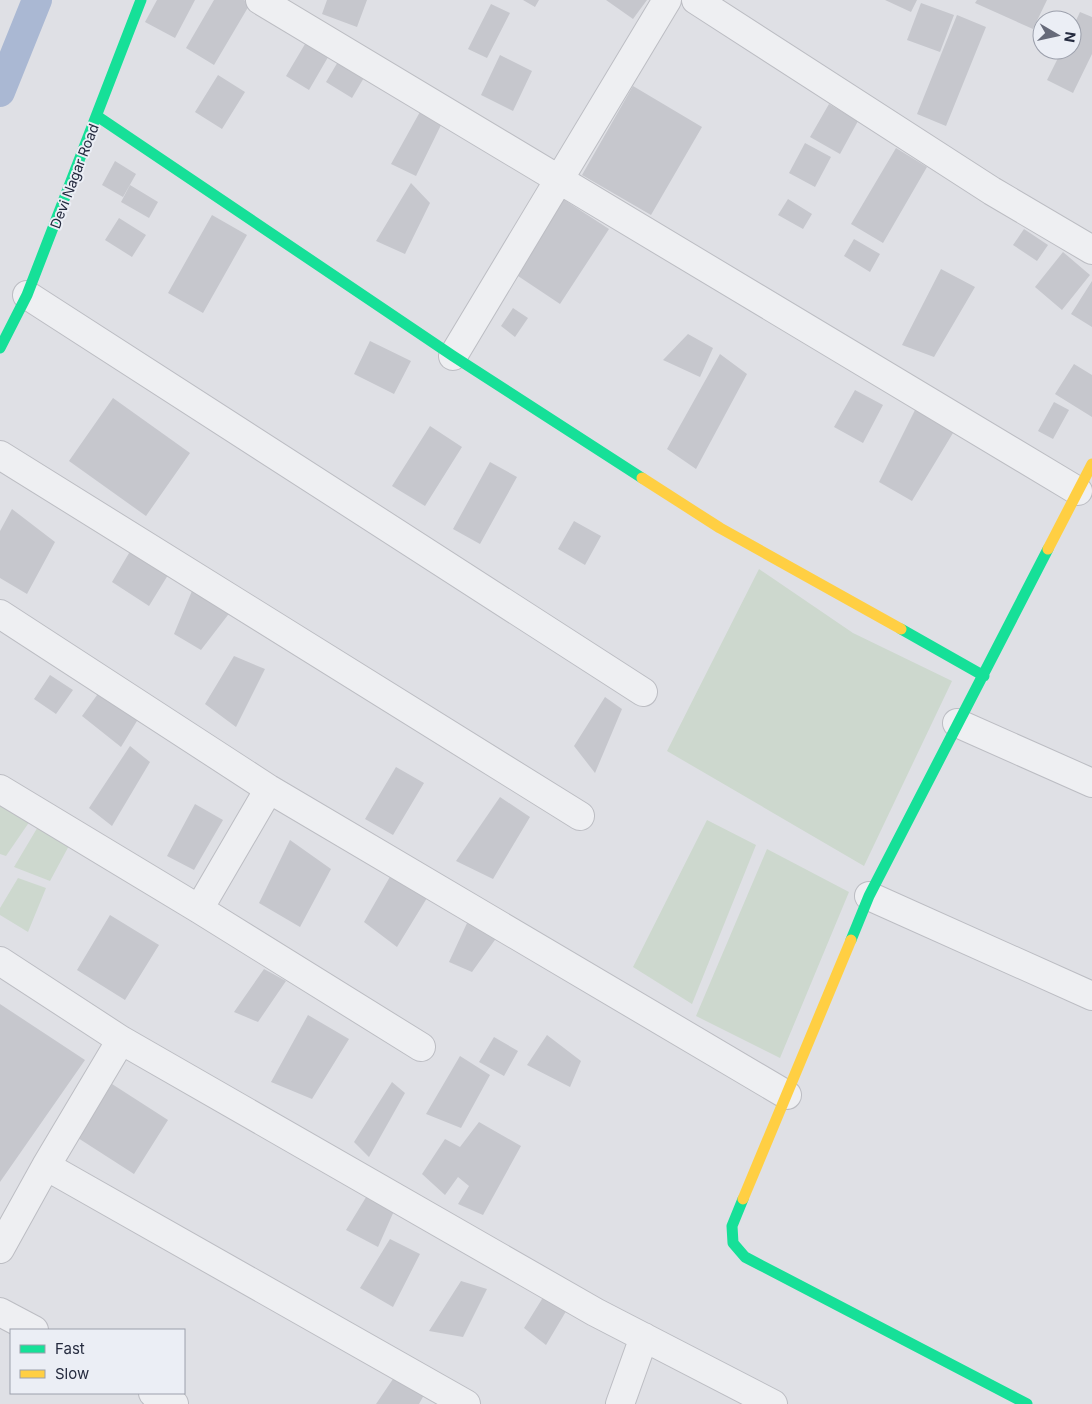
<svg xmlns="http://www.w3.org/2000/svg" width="1092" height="1404" font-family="Inter,sans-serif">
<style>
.green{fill:#cdd8ce}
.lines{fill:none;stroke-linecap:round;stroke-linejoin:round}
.canal{stroke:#aab8d3;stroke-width:30}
.building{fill:#c6c7cd}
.street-casing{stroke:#bcbdc3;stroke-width:30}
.street{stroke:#eeeff2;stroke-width:28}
.fast{stroke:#16e098;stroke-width:11}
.slow{stroke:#ffcf43;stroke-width:11}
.labels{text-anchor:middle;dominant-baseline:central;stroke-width:4;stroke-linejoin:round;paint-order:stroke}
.street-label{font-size:14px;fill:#252b3f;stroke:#ebeef5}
</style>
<rect width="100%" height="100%" fill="#dfe0e5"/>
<path class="green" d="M759,569L853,633L952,681L864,866L667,751Z
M0,799L32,818L6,856L0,854Z
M707,820L756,845L692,1004L633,967Z
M39,825L71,842L50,881L14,867Z
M767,849L849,892L780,1058L696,1016Z
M18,878L46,888L28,932L0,915V908Z"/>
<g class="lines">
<path class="canal" d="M0,92L37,0"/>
</g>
<path class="building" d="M157,0H195L175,38L145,22Z
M214,0H244L250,4L214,65L186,48Z
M327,0H367L357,27L322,14Z
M523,0H539L535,7Z
M606,0H647L633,19Z
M885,0H917L911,12Z
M977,0H1047L1033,29L975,3Z
M921,3L954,15L940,52L907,40Z
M491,4L510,13L487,58L468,49Z
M1080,12L1092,17V54L1073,93L1047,80L1062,50H1072V29Z
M957,15L986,27L946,126L917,114Z
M308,39L331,52L309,90L286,76Z
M500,55L532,71L513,111L481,95Z
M339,60L365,76L352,98L326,82Z
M218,75L245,92L222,129L195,112Z
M633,86L702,127L651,215L582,175Z
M426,101L442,123L416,176L391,164Z
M829,104L858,121L840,154L810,137Z
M805,143L831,157L815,187L789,173Z
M896,148L927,167L883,243L851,224Z
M115,161L136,174L123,197L102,185Z
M411,183L430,203L405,254L376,241Z
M130,185L158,202L149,218L121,202Z
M563,199L609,229L560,304L515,274Z
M788,199L812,214L803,229L778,215Z
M212,215L247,235L203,313L168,293Z
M119,218L146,235L132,257L105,240Z
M1024,229L1048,245L1037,261L1013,245Z
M854,239L880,254L870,272L844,256Z
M1063,252L1090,275L1062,310L1035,287Z
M941,269L975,287L934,357L902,345Z
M1092,281V327L1071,314Z
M513,308L528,318L515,337L501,326Z
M688,334L713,348L700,377L663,360Z
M370,341L411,361L394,394L354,374Z
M720,354L747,374L696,469L667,449Z
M1074,364L1092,375V417L1055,394Z
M855,390L883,405L863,443L834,427Z
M113,398L190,453L146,516L69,461Z
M1054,402L1069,410L1053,439L1038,431Z
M917,406L956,428L912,501L879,482Z
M430,426L462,447L425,506L392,486Z
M490,462L517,477L480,544L453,529Z
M12,509L55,542L27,594L0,578V531Z
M574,521L601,536L585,565L558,549Z
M132,548L168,575L149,606L112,582Z
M192,591L231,611L201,650L174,634Z
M234,656L265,669L236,727L205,704Z
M50,675L73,690L56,714L34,699Z
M100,691L140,716L121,747L82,716Z
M605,697L622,709L595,773L574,746Z
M130,746L150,762L112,826L89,808Z
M396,767L424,783L393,835L365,819Z
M500,797L530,817L493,879L456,861Z
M195,804L223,820L194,870L167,856Z
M290,840L331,869L300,927L259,903Z
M391,875L427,898L397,947L364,922Z
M110,915L159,945L125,1000L77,970Z
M468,921L497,937L472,972L449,962Z
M264,969L286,981L258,1022L234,1012Z
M0,1004L85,1060L0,1182Z
M308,1015L349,1039L312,1099L271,1082Z
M547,1035L581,1061L570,1087L527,1065Z
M494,1037L518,1051L504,1076L479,1062Z
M460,1056L490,1075L461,1128L426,1114Z
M392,1082L405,1093L369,1157L354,1142Z
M112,1084L168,1120L134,1174L78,1138Z
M479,1122L521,1146L483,1215L458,1204L469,1186L458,1177L445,1195L422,1174L445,1139L460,1147Z
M368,1194L394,1211L378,1247L346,1230Z
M390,1239L420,1254L393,1307L360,1288Z
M461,1281L487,1289L463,1337L429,1331Z
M547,1291L568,1308L546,1345L524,1328Z
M393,1379L424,1395L419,1404H376Z"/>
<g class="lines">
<g class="street-casing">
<path id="street" d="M260,0L1078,491
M696,0L992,191L1092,250
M27,295L643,692
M453,356L667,0
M0,455L580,816
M0,614L269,789L787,1095
M957,723L1092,783
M0,789L199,909L421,1047
M869,896L1092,996
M199,909L269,789
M0,961L121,1040L595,1312L773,1404
M46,1166L466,1404
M0,1249L46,1166L121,1040
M0,1312L34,1330
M153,1393L174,1404
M620,1404L644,1337"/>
</g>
<use href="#street" class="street"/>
<path class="fast" d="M97,116L453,356L642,478
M0,348L27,295L141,0
M901,629L984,676
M851,940L869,896L1048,549
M743,1199L732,1226L733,1243L745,1257L1027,1404"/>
<path class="slow" d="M642,478L720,528L901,629
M1048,549L1092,464
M743,1199L851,940"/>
</g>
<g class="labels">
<g class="street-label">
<text transform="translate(74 176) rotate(-69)">Devi Nagar Road</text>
</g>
</g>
<rect x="10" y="1329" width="175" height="65" fill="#ebeef5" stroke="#9ca0ac"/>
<rect x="20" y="1345" width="25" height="8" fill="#16e098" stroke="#9ca0ac"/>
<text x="55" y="1354" font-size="15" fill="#252b3f">Fast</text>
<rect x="20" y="1370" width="25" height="8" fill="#ffcf43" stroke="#9ca0ac"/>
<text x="55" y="1379" font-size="15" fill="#252b3f">Slow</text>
<g transform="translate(1057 35) rotate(99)"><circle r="24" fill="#ebeef5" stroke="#9ca0ac"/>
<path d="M0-4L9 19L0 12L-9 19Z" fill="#666a79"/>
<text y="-8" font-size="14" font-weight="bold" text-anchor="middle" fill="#252b3f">N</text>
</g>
</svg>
